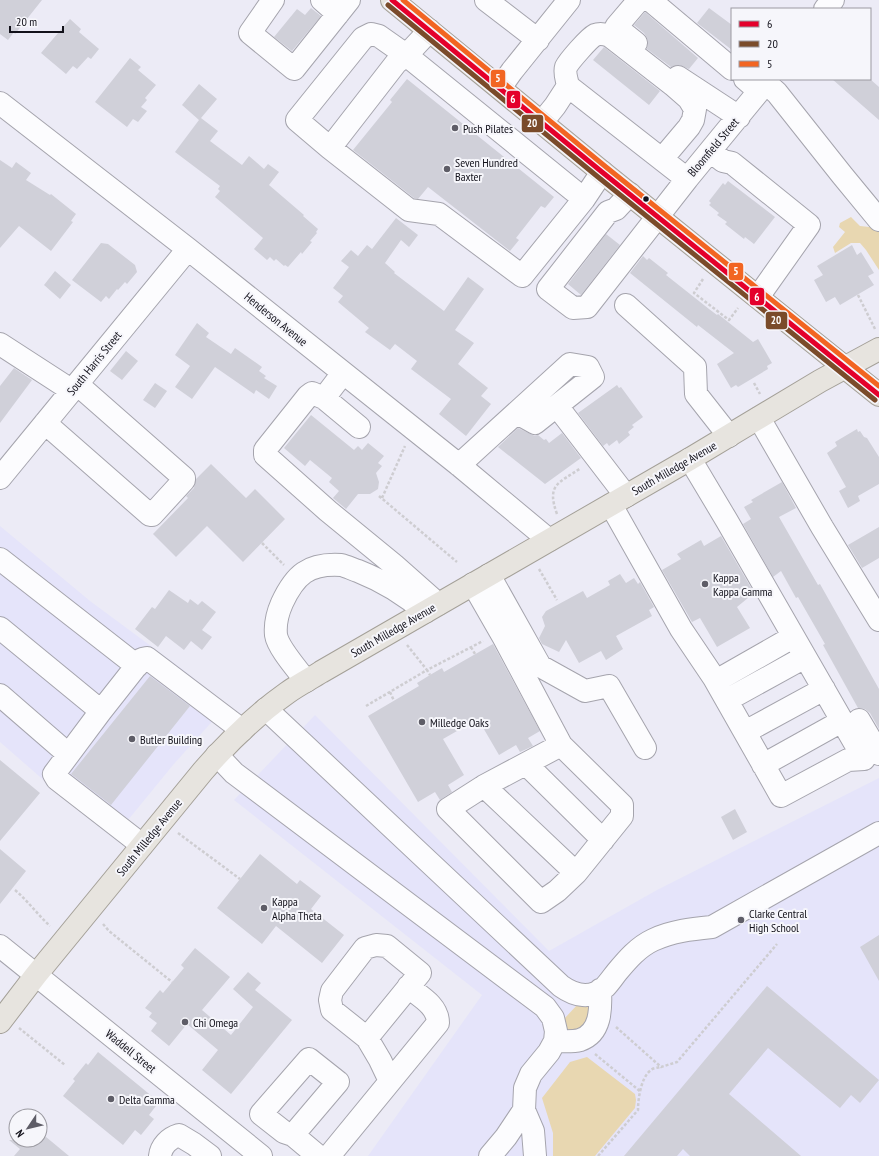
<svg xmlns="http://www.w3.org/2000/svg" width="879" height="1156" font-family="'PT Sans Narrow',sans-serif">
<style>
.built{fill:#e5e4fa}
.green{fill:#e8d7b1}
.building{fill:#d0d0d9}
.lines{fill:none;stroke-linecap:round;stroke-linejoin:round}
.minor-casing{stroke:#a5a4ad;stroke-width:24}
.major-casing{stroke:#a4a098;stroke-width:24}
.path{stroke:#cecdd1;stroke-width:2.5;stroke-dasharray:3 2;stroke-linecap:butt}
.minor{stroke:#fcfcfe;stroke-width:22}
.major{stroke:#e7e4df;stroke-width:22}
.bus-1-casing{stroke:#f6f6fb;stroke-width:8}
.bus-2-casing{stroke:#f6f6fb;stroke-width:8}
.bus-3-casing{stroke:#f6f6fb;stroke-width:8}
.bus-1{stroke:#e4002b;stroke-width:5}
.bus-2{stroke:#7a4b2a;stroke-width:5}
.bus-3{stroke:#f26522;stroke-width:5}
.poi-dot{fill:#5e5d67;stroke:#f6f6fb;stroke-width:1.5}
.bus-dot{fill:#12111a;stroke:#f6f6fb;stroke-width:1.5}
.labels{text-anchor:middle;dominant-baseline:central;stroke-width:4;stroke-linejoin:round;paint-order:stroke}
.poi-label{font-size:12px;fill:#12111a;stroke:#f6f6fb;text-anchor:start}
.street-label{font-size:12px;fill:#12111a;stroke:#f6f6fb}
.line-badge{stroke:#f6f6fb;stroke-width:1.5}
.badge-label{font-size:11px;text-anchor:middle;font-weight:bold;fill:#fff}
</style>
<rect width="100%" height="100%" fill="#ecebf6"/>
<path class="built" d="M0,526L90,601L186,672L227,705L173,765L115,836L71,804L0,742Z
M315,715L549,951L657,890L879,778V1156H368L482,995L234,800Z"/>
<path class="green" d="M851,217L860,226L879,228V270L866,250L860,243H851L835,253L833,247L845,232L839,227L840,223Z
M583,1003L588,1007L589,1017L583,1027L574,1032L564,1029V1019L578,1004Z
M587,1057L635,1094L636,1100L635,1108L595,1156H553V1133L542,1098L570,1062Z"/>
<path class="building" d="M0,0H42L15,34L14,32L8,40L0,34Z
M311,8L321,16L292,51L274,37L297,9L305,15Z
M709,8L732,25V50L697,23Z
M645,12L698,58L689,69L679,65L671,67L647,49L648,44L647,38L644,33L634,25Z
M70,19L81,29L79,32L99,49L91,59L88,57L77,69L73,66L66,74L41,53Z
M604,47L660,91L649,105L593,60Z
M130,58L141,67L138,70L156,85L145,98L147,100L141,107L147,111L138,122L133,119L127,127L95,102Z
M407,79L554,197L545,208L541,206L516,238L519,240L510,251L428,187L418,199L414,198L353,150L392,102L390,100Z
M832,79H870L879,87V120Z
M199,84L217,99L201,118L218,131L210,141L242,165L249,156L264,169L268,164L279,172L269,185L304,215L303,216L318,229L316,232L317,233L310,241L312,242L302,254L301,252L288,267L285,265L284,266L276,259L274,261L270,257L267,260L254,249L263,238L215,197L220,191L218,189L220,186L175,152L199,120L182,105Z
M0,160L12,168L16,162L31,173L26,180L50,195L51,194L76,214L71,221L73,222L51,251L19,226L0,248Z
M728,181L775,217L754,244L745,237L744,239L725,224L727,222L717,215L719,213L709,205L711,203L709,201L723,183L725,185Z
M396,218L418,235L409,247L401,240L385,263L395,272L394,273L444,311L468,277L484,289L455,330L474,343L458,364L488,388L481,396L491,404L466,436L439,414L451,399L411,369L417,361L395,344L390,350L365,332L369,328L338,302L343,296L333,288L349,267L341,261L351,250L358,256L367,245L372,249Z
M606,234L620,245L581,295L568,284Z
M101,243L108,244L135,265L137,272L127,284L125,282L118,290L117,289L109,299L106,296L101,302L72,280Z
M852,245L857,255L861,252L874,273L868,276L874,285L840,305L835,297L826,302L814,280L823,275L817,266Z
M643,256L647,260L649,258L668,273L666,275L709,309L717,315L718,314L753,342L758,339L772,363L767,366L768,369L738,387L736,385L731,388L717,364L734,353L698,325L697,327L630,273Z
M55,271L71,285L60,299L44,285Z
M197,323L209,333L206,337L231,354L235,348L262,367L259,371L266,376L264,378L277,386L269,399L256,390L254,394L215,367L192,399L175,387L190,366L175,355Z
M126,351L138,361L122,380L110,371Z
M14,368L32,380L0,423V386Z
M155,383L167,391L155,408L143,400Z
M617,385L619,388L621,387L643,417L632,425L634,427L628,432L630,435L619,444L617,440L609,446L607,443L603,446L578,413Z
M311,415L354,450L358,446L362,450L368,443L384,456L378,463L382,466L376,473L379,482L378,489L370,494H358L346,509L333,498L339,491L329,482L332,478L310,460L305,466L284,448Z
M518,428L535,436L538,435L544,440L546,439L549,443L562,433L581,458L545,484L498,447Z
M857,429L858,432L860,431L864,437L867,438L879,457V484L858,496L860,501L848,508L839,491L846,487L827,453L837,446L835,442Z
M211,464L246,498L255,489L285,519L243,562L207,526L176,557L153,534L188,498L186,496L194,488L196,479Z
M782,482L796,508L779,517L818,585L820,584L879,689V729L870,713L865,709L858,708L823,645L825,644L798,597L796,598L781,571L773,577L743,524L751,519L744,507L753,502L751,500Z
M879,527V558L862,568L848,545Z
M721,536L754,593L737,607L750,628L717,647L700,618L692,622L662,570L681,559L677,554L701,540L704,546Z
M620,574L626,583L634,578L638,584L640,582L654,607L649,610L652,616L616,636L623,649L606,660L601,651L579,663L566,640L559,652L542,644L539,638L545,626L542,617L546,611L583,591L587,598L610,585L608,581Z
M169,590L188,603L190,599L198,605L202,601L216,612L202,630L212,637L202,650L191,641L184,650L166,636L158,647L135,629L152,607L155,609Z
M493,644L540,731L528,738L533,746L520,752L516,745L499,755L478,719L443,739L464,775L448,785L452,792L440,800L435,792L418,802L368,716L419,686L417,683L430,675L442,668L444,672Z
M150,676L190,706L111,805L71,774Z
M0,760L40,793L0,841Z
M735,809L747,832L733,840L721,817Z
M0,849L26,871L0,904Z
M260,854L297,884L300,880L321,896L311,909L344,935L322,963L276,926L262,944L217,908Z
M879,935V981L860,947Z
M195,948L230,977L202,1010L231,1035L253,1007L233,989L248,972L261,983L255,990L292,1020L231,1094L202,1070L218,1050L187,1024L169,1046L151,1031L157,1023L149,1017L152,1013L145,1008L160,990L163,993L184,968L181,965Z
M767,986L879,1080L860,1103L851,1095L840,1108L768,1048L729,1094L801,1156H690L683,1149L677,1156H624Z
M98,1052L159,1102L149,1115L154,1119L141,1135L135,1130L123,1145L63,1096L75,1081L73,1079L86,1063L88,1065Z
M40,1132L69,1156H14L20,1149L9,1140H40Z"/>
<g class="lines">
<g class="minor-casing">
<path id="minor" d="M273,0L250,33L294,69L349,0
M322,0L338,14
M486,0L538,40
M650,0L732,69
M825,9L833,0
M429,30C419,43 409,53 396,63L330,148L297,120L363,38L371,34L379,36L406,55L584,199
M636,43L616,27L639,0
M678,77L739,117
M745,79L759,91
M766,83L777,93L842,175L879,220
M568,86C567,80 564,73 566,67C569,61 589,38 595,35C600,33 605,34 610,36L673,85L689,99L695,109L693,120L689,127L662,159
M500,88L512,71L569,0
M0,103L188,249L459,465L549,540
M542,122L555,106L568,86L687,179
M330,148L409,210L439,214L522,276L584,199L602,172
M710,151L723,161L732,163L809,225L758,297
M630,194L616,209L608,212L548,289L573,308L587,307L687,179L769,79
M626,305L695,367L696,394L729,436
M0,344L71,390
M343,373L324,398L359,427
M324,398L312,393L308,396L265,450V455L328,511L394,565L438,604
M557,406L626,496
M759,418L822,527L879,620
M45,423L150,515H152L184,480V478L77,384
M459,465L570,364L588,367L593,377L535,423L517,413
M0,478L188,249
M611,505L681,629L714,678L781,796L848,760L864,759L727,521L690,459
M0,559L137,666
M489,575L540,666L585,691L609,686L645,748
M473,584L504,638L561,745L622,805V816L576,873L557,891L541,902L448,809L484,786L561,745
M0,628L101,711L142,659L147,658L242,730
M306,681C298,670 278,648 276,635C275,625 278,612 282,603C295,575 308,563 341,565C346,566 352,569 358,571C383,581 405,594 425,612
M716,681L793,637
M0,695L68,754
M727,700L805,657
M266,709L561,986C575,996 591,1000 605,987C609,983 613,977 617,972C627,960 638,947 653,940C672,931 692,929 712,927L879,833
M101,711L54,774L57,779L142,845
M859,720L879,754
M745,732L824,689
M217,755L234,773L545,1007L553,1018L556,1031L555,1041L549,1052L531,1074L525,1088L524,1110L533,1131L535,1156
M526,764L603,840
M763,765L842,721
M484,786L576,873
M0,946L261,1156
M367,1038L420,973L387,946L376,945L365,948L332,991L330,1000L332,1010L367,1038L380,1060L390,1081
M555,1041C563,1041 572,1042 580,1040C601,1033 601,1009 600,990
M293,1135L338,1082L309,1059L261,1114L284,1132L293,1135L318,1156
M160,1156C161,1146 169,1138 179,1135L194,1144L210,1156
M329,1156L438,1023C438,1006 421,997 408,987
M490,1156L506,1137L524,1110"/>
</g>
<g class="major-casing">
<path id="major" d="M392,0L602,172L879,395
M0,1022L36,975L203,771C228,742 256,715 287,693C298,685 310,679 321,672L690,459L820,381L879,349"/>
</g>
<path class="path" d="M703,279L694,293L729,320L738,308
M858,295L875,329
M754,383L760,394
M379,496L457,562
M382,498L405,446
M557,514C546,484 559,483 581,468
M262,543L284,565
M539,569L557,600
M407,645L427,670L483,641
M471,647L475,654
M390,692L394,701
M366,706L427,670L430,675
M178,833L240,879
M15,890C28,901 37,914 50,926
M103,924L109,931L172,982
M616,1027L661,1067L677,1062L777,944
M19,1028L65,1065
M595,1054L641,1092
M598,1156L638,1110C638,1099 641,1077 651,1070C653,1068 657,1068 660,1067"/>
<use href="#minor" class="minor"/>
<use href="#major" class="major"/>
<g class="bus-1-casing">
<path id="bus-1" d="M392,0L602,172L879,395"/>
</g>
<g class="bus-2-casing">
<path id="bus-2" d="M388,5L598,177L875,400"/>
</g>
<g class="bus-3-casing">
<path id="bus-3" d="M403,0L606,167L879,386"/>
</g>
<use href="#bus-1" class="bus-1"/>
<use href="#bus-2" class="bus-2"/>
<use href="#bus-3" class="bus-3"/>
</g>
<g class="poi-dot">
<circle cx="455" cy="128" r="4"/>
<circle cx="447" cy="169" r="4"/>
<circle cx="705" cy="584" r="4"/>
<circle cx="422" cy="722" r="4"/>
<circle cx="132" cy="739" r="4"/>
<circle cx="264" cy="908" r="4"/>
<circle cx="741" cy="920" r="4"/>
<circle cx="185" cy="1022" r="4"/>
<circle cx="111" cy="1099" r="4"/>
</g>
<circle class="bus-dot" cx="646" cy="199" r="3.5"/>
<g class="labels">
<g class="poi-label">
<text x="463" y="128">Push Pilates</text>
<text x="455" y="162">Seven Hundred<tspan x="455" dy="14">Baxter</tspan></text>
<text x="713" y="577">Kappa<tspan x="713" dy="14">Kappa Gamma</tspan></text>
<text x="430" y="722">Milledge Oaks</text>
<text x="140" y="739">Butler Building</text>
<text x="272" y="901">Kappa<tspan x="272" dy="14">Alpha Theta</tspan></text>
<text x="749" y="913">Clarke Central<tspan x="749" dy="14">High School</tspan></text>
<text x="193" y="1022">Chi Omega</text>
<text x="119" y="1099">Delta Gamma</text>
</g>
<g class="street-label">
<text transform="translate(713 147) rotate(-50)">Bloomfield Street</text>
<text transform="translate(276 319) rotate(39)">Henderson Avenue</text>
<text transform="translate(94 363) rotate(-51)">South Harris Street</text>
<text transform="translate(674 468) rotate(-30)">South Milledge Avenue</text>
<text transform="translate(393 630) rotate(-30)">South Milledge Avenue</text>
<text transform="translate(149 837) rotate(-51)">South Milledge Avenue</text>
<text transform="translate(131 1051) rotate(39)">Waddell Street</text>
</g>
</g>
<g class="line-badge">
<rect x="490" y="69" width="16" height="19" rx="4" fill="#f26522"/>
<rect x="506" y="90" width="15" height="19" rx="4" fill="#e4002b"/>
<rect x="521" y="114" width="23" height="19" rx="4" fill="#7a4b2a"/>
<rect x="728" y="262" width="16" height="19" rx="4" fill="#f26522"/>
<rect x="749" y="287" width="16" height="19" rx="4" fill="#e4002b"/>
<rect x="765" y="311" width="23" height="19" rx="4" fill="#7a4b2a"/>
</g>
<g class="badge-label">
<text x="498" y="82">5</text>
<text x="513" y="103">6</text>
<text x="532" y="127">20</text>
<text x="736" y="275">5</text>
<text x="757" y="301">6</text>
<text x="776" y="324">20</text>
</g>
<rect x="731" y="8" width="140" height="72" fill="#f6f6fb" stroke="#9b9aa1"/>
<rect x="739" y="21" width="20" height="6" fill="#e4002b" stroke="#9b9aa1"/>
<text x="767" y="28" font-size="12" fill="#12111a">6</text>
<rect x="739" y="41" width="20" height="6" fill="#7a4b2a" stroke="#9b9aa1"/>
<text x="767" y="48" font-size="12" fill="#12111a">20</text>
<rect x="739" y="61" width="20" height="6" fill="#f26522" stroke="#9b9aa1"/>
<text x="767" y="68" font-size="12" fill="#12111a">5</text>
<g transform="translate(28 1128) rotate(235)"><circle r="19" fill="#f6f6fb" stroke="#9b9aa1"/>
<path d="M0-3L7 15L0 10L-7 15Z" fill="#5e5d67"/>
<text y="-6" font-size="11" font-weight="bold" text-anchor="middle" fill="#12111a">N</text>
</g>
<path d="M10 26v6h53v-6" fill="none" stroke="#12111a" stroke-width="2"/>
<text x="16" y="26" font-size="12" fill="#12111a" stroke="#f6f6fb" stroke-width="3" paint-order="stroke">20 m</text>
</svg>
